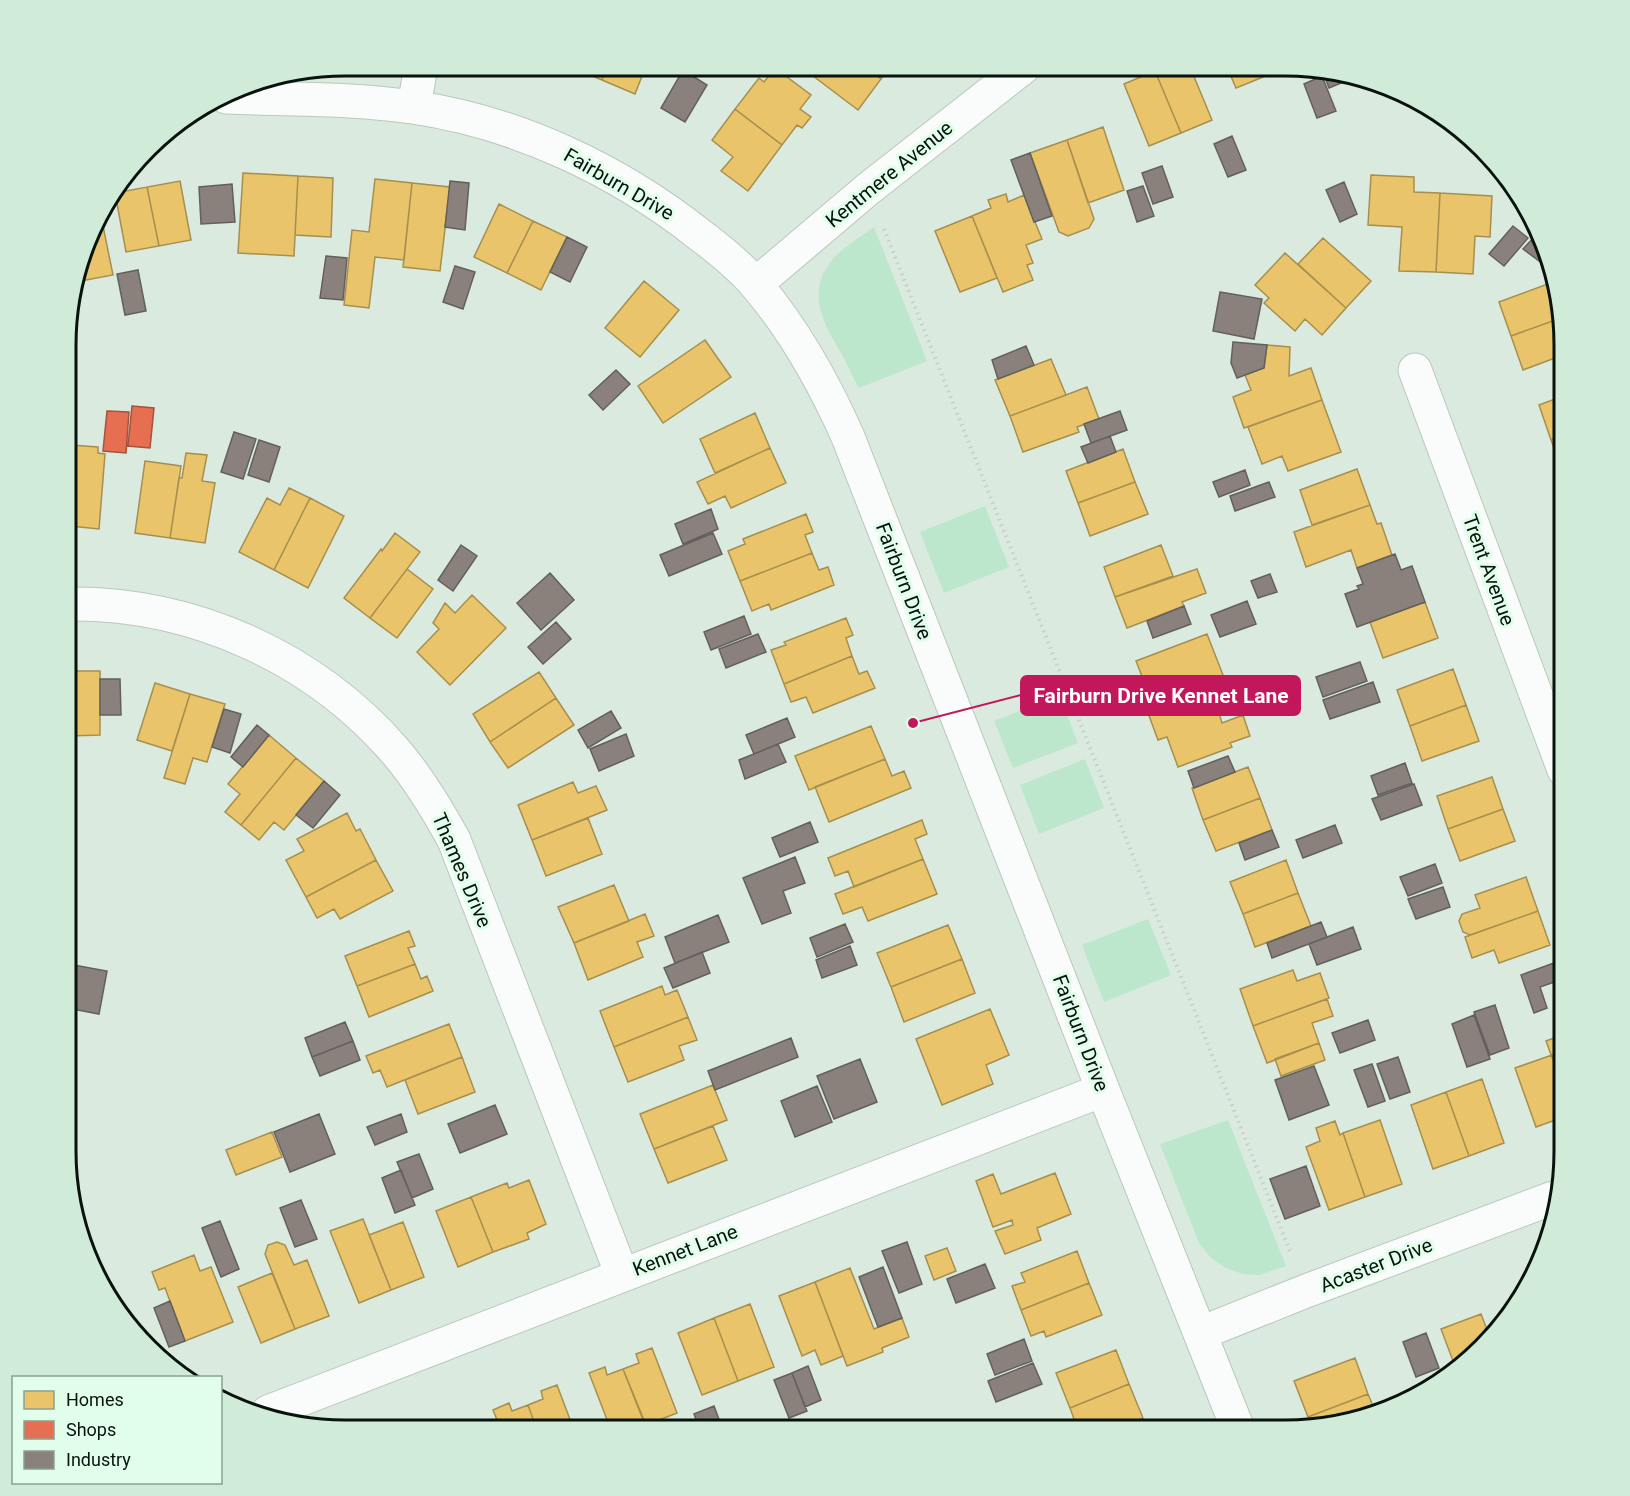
<svg xmlns="http://www.w3.org/2000/svg" width="1630" height="1496" font-family="Roboto,sans-serif">
<style>
.green{fill:#bde7cc}
.homes{fill:#e9c46a;stroke:#a68f4e;stroke-width:1.5}
.shops{fill:#e76f51;stroke:#a4533d;stroke-width:1.5}
.industry{fill:#8a817c;stroke:#63605b;stroke-width:1.5}
.lines{fill:none;stroke-linecap:round;stroke-linejoin:round}
.minor-casing{stroke:#bac7be;stroke-width:35}
.path{stroke:#c8cdca;stroke-width:4;stroke-dasharray:1.5 4.5;stroke-linecap:butt}
.minor{stroke:#f9fcfa;stroke-width:33}
.labels{text-anchor:middle;dominant-baseline:central;stroke-width:6;stroke-linejoin:round;paint-order:stroke}
.street-label{font-size:20px;fill:#09130d;stroke:#e1feea}
.rim{fill:none;stroke:#09130d;stroke-width:3}
.leader{fill:none;stroke:#c2185b;stroke-width:2}
.callout-dot{fill:#c2185b;stroke:#e1feea;stroke-width:2}
.callout{fill:#c2185b;stroke:#c2185b;stroke-width:2}
.callout-label{font-size:21px;text-anchor:middle;font-weight:bold;fill:#fff}
</style>
<rect width="100%" height="100%" fill="#daeadf"/>
<path class="green" d="M874,227L927,361L859,388C853,378 848,366 842,355C825,325 805,295 831,261C840,249 862,236 874,227Z
M985,506L1009,567L944,593L920,532Z
M1059,695L1078,743L1013,768L994,721Z
M1085,759L1104,808L1039,834L1020,785Z
M1148,919L1171,975L1104,1002L1082,945Z
M1228,1120L1286,1266L1259,1275L1242,1274L1224,1267L1210,1257L1199,1243L1160,1144Z"/>
<path class="homes" d="M568,66H607L602,80Z
M607,66H646L635,94L602,80Z
M800,66H864L881,79L858,110Z
M864,66H891L881,79Z
M1167,67H1190L1212,120L1181,133L1155,71Z
M1227,67H1264L1268,75L1236,88Z
M1264,67H1289L1268,75Z
M775,68L811,95L800,109L811,117L802,128L797,125L782,145L735,109L759,78L764,82Z
M1155,71L1181,133L1149,146L1124,84Z
M735,109L782,145L748,191L721,171L733,157L712,140Z
M1103,127L1124,190L1088,203L1067,140Z
M1067,140L1094,219L1089,228L1068,236L1059,232L1030,153Z
M243,173L298,176L294,256L238,253Z
M1371,175L1414,177V192L1440,193L1436,272L1399,271L1402,227L1368,225Z
M298,176L333,178L331,237L295,235Z
M375,179L412,183L404,260L375,257L369,308L344,305L352,230L369,232Z
M180,181L191,240L159,246L147,187Z
M412,183L450,187L440,271L403,267Z
M147,187L159,246L126,252L115,193Z
M1440,193L1492,196L1490,237L1475,236L1473,274L1436,272Z
M1006,194L1008,202L1024,195L1042,239L1026,245L1033,263L1027,265L1033,280L1003,292L972,216L991,208L988,200Z
M499,204L533,221L507,273L474,257Z
M101,216L113,275L75,282L99,217Z
M972,216L997,278L960,292L935,231Z
M533,221L567,237L541,290L507,273Z
M1323,238L1371,281L1346,308L1298,264Z
M1285,253L1346,308L1322,335L1305,319L1295,331L1264,303L1269,298L1255,285Z
M644,281L679,310L640,357L605,328Z
M1553,282L1561,318L1511,336L1499,302Z
M1561,318L1563,327V355L1523,370L1511,336Z
M705,340L731,377L663,423L638,386Z
M1267,345L1290,347L1289,376L1311,368L1322,400L1244,428L1233,397L1251,390L1245,375L1264,368Z
M1051,359L1066,395L1010,416L995,380Z
M1087,387L1099,419L1077,427L1079,432L1023,452L1010,416Z
M1563,396V435L1551,440L1539,405Z
M1322,400L1341,452L1288,471L1282,456L1262,464L1248,427Z
M755,413L770,448L715,473L700,439Z
M1563,435V473L1551,440Z
M70,445L98,447V453L105,454L99,529L70,526Z
M770,448L786,483L731,508L725,496L708,504L697,482Z
M1123,449L1135,482L1078,503L1066,471Z
M186,453L207,455L202,481L215,483L205,543L170,538L179,478H182Z
M145,461L181,466L170,538L135,533Z
M1357,469L1370,505L1312,525L1300,490Z
M1135,482L1148,514L1090,536L1078,503Z
M289,488L310,498L274,570L239,552L267,498L280,505Z
M310,498L344,516L308,588L274,570Z
M1370,505L1377,524L1381,523L1392,555L1357,568L1351,550L1306,567L1294,532Z
M806,514L813,532L805,535L812,553L740,581L728,551L745,544L743,539Z
M395,533L420,552L370,618L344,598L381,549L382,551Z
M1161,545L1173,576L1115,597L1104,567Z
M812,553L819,570L828,567L834,585L771,610L769,604L752,611L740,581Z
M407,569L433,589L397,638L370,618Z
M1197,569L1206,593L1182,602L1184,606L1127,628L1115,597Z
M472,595L506,628L450,685L417,652L439,629L433,623L445,603L455,613Z
M1425,602L1438,638L1383,658L1370,622Z
M846,618L853,635L846,638L852,656L784,684L771,650L786,645L784,642Z
M1207,634L1223,675L1152,702L1136,661Z
M852,656L859,674L867,671L875,688L813,713L806,697L791,702L784,684Z
M1453,669L1466,705L1410,726L1397,690Z
M69,671H100V735L69,736Z
M539,672L556,698L490,742L473,714Z
M155,683L190,694L172,751L137,740Z
M1225,683L1234,707L1219,713L1222,723L1243,715L1250,736L1230,743L1232,747L1178,767L1167,737L1158,740L1148,713Z
M190,694L225,704L207,762L193,758L185,784L164,778Z
M556,698L574,725L508,768L490,742Z
M1466,705L1479,741L1422,761L1410,726Z
M871,726L885,759L809,790L795,756Z
M269,735L296,758L241,825L225,812L240,794L228,784Z
M296,758L324,781L284,830L274,822L259,840L241,825Z
M885,759L892,776L904,771L911,788L829,822L815,787Z
M1248,767L1260,798L1203,820L1192,788Z
M1492,777L1503,809L1448,829L1437,796Z
M573,782L578,793L596,786L607,810L532,840L518,805Z
M1260,798L1272,830L1216,851L1203,820Z
M1503,809L1515,841L1460,861L1448,829Z
M347,813L356,831L360,829L376,860L306,897L286,860L304,851L297,839Z
M588,818L602,854L546,876L532,840Z
M922,820L927,834L915,839L923,859L854,887L848,871L835,876L828,858Z
M923,859L937,894L868,921L862,907L843,914L835,894Z
M376,860L393,891L340,919L334,909L317,918L306,897Z
M1286,860L1298,893L1243,914L1230,882Z
M1526,877L1538,911L1470,935L1463,932L1459,921L1462,914L1480,908L1475,895Z
M614,885L629,921L574,943L558,907Z
M1298,893L1311,926L1255,947L1243,914Z
M1538,911L1550,945L1499,963L1494,950L1472,958L1465,937Z
M645,914L654,936L637,942L643,957L588,980L574,943Z
M948,925L962,959L891,987L877,953Z
M409,931L415,946L408,948L415,964L357,986L345,956Z
M962,959L975,993L904,1022L891,987Z
M415,964L421,979L427,976L433,991L369,1017L357,986Z
M1293,970L1297,981L1320,973L1329,998L1253,1026L1240,989Z
M662,986L665,995L677,990L688,1017L614,1047L600,1011Z
M1327,999L1333,1016L1312,1023L1319,1043L1267,1063L1253,1026Z
M990,1009L1009,1055L986,1065L993,1084L942,1105L916,1039Z
M688,1017L697,1040L679,1046L684,1060L628,1082L614,1047Z
M449,1024L462,1057L387,1087L380,1070L373,1073L366,1056Z
M1564,1034V1090L1546,1041Z
M1319,1043L1325,1060L1281,1076L1275,1059Z
M1552,1055L1564,1090V1117L1536,1127L1515,1068Z
M462,1057L475,1092L418,1114L405,1080Z
M1482,1079L1504,1143L1469,1156L1446,1092Z
M713,1085L727,1120L654,1149L640,1114Z
M1446,1092L1469,1156L1433,1169L1411,1105Z
M1380,1120L1402,1184L1365,1197L1343,1133Z
M1335,1121L1340,1135L1343,1133L1365,1197L1329,1210L1306,1147L1320,1141L1316,1128Z
M713,1126L727,1160L668,1183L654,1149Z
M272,1132L282,1157L236,1175L226,1150Z
M1055,1173L1071,1214L1037,1228L1041,1240L1005,1254L995,1231L1013,1225L1012,1220L993,1227L976,1181L993,1174L1001,1194Z
M529,1180L546,1224L527,1233L529,1239L493,1252L471,1197L507,1183L509,1188Z
M471,1197L493,1252L458,1267L436,1211Z
M363,1219L391,1290L359,1303L330,1231Z
M403,1222L424,1277L391,1290L369,1235Z
M277,1242L285,1245L294,1265L307,1260L329,1316L295,1329L265,1254L268,1245Z
M947,1248L956,1271L934,1280L925,1256Z
M1077,1251L1089,1283L1021,1310L1012,1286L1025,1282L1021,1273Z
M194,1255L200,1271L211,1267L233,1322L185,1341L165,1288L159,1290L152,1272Z
M850,1268L874,1329L902,1318L909,1337L882,1348L883,1352L847,1366L815,1282Z
M272,1273L295,1329L261,1343L238,1287Z
M815,1282L843,1356L821,1365L815,1350L802,1356L779,1296Z
M1089,1283L1102,1315L1046,1337L1044,1331L1031,1336L1021,1310Z
M750,1304L774,1367L738,1381L714,1318Z
M1481,1314L1489,1335L1469,1361L1456,1369L1441,1329Z
M714,1318L738,1381L702,1395L678,1333Z
M652,1348L677,1413L646,1425L623,1369L639,1363L636,1354Z
M1116,1350L1129,1384L1070,1408L1056,1373Z
M1355,1358L1368,1394L1308,1417L1294,1381Z
M605,1367L607,1375L623,1369L647,1430H611L589,1373Z
M1129,1384L1143,1418L1114,1430H1078L1070,1408Z
M557,1385L574,1430H537L528,1405L543,1399L541,1391Z
M1368,1394L1376,1413L1312,1427L1308,1417Z
M509,1403L512,1411L528,1405L537,1430H501L493,1410Z"/>
<path class="shops" d="M132,406L154,408L150,448L128,446Z
M107,411L129,412L126,453L103,451Z"/>
<path class="industry" d="M683,70L707,85L685,122L661,108Z
M1323,72L1351,79L1329,88Z
M1322,76L1336,111L1317,118L1304,84Z
M1232,136L1246,170L1228,177L1214,144Z
M1030,153L1052,216L1034,222L1011,160Z
M1162,166L1173,197L1153,204L1142,173Z
M450,181L469,183L465,230L445,227Z
M1344,182L1357,214L1340,222L1326,190Z
M232,184L235,222L201,224L199,187Z
M1143,186L1154,216L1137,222L1127,191Z
M1513,226L1528,238L1504,266L1489,254Z
M1539,232L1543,239L1546,253L1539,261L1523,249Z
M567,237L587,247L570,282L550,272Z
M326,256L347,258L343,300L320,298Z
M455,266L475,272L463,309L443,302Z
M138,270L146,311L125,315L117,274Z
M1220,292L1262,299L1254,339L1213,331Z
M1233,342L1267,345L1264,368L1237,378L1231,363Z
M1026,346L1034,365L998,379L992,360Z
M616,370L630,384L603,410L589,395Z
M1120,411L1127,430L1091,443L1084,424Z
M234,432L256,439L243,479L221,472Z
M1110,436L1116,452L1088,463L1081,447Z
M259,440L280,447L269,482L248,475Z
M1245,470L1250,485L1219,497L1213,482Z
M1269,482L1275,497L1235,511L1230,496Z
M711,509L718,529L683,544L675,524Z
M713,533L722,554L669,576L660,555Z
M461,545L477,556L453,591L438,580Z
M1395,554L1401,570L1412,566L1425,602L1357,627L1345,594L1359,589L1357,586L1363,584L1357,568Z
M550,573L574,600L541,630L517,603Z
M1270,574L1277,592L1258,598L1251,581Z
M1247,601L1256,624L1220,637L1211,615Z
M1184,606L1191,624L1153,638L1147,621Z
M744,616L751,634L711,650L704,632Z
M556,622L571,639L543,664L528,647Z
M758,634L766,652L726,668L719,649Z
M1360,662L1367,681L1323,697L1316,677Z
M100,679H120L121,715H100Z
M1373,682L1380,702L1330,719L1323,700Z
M224,709L241,714L230,753L212,747Z
M611,711L621,728L588,748L578,730Z
M787,718L795,737L754,754L746,735Z
M257,725L269,735L243,767L231,757Z
M626,734L634,756L599,771L590,749Z
M778,744L786,762L745,779L739,760Z
M1228,756L1235,772L1194,788L1188,771Z
M1405,763L1412,783L1378,795L1371,776Z
M324,781L340,795L313,828L296,815Z
M1414,784L1422,805L1381,820L1372,799Z
M810,822L818,842L780,857L772,838Z
M1335,825L1342,843L1303,858L1296,840Z
M1272,830L1279,847L1245,860L1239,843Z
M795,857L805,883L783,891L791,913L762,924L743,878Z
M1435,864L1442,883L1408,896L1400,877Z
M1443,887L1450,907L1416,919L1408,899Z
M718,915L729,942L675,963L665,937Z
M1321,922L1327,937L1272,958L1267,943Z
M845,924L853,942L817,957L810,938Z
M1353,927L1361,949L1317,965L1309,944Z
M850,946L857,965L822,978L816,960Z
M702,952L710,973L673,988L664,968Z
M1554,963L1560,980L1540,987L1547,1008L1534,1013L1521,975Z
M68,964L107,971L99,1014L67,1008Z
M1495,1005L1509,1048L1490,1055L1474,1012Z
M1474,1015L1490,1059L1467,1067L1452,1024Z
M1368,1020L1375,1040L1340,1053L1332,1033Z
M345,1022L353,1041L312,1057L305,1038Z
M791,1038L798,1057L715,1090L708,1071Z
M353,1041L360,1060L320,1076L312,1057Z
M1398,1057L1410,1092L1390,1099L1377,1064Z
M860,1059L877,1102L834,1119L817,1076Z
M1372,1064L1385,1101L1368,1107L1354,1070Z
M1314,1066L1329,1105L1289,1120L1275,1080Z
M817,1086L832,1122L795,1137L781,1101Z
M495,1105L507,1134L460,1153L448,1124Z
M319,1114L335,1154L290,1172L274,1132Z
M401,1114L407,1132L375,1145L367,1127Z
M419,1154L433,1189L412,1198L397,1162Z
M1306,1166L1320,1206L1285,1219L1270,1179Z
M401,1170L415,1205L395,1213L382,1178Z
M301,1200L317,1239L295,1247L280,1208Z
M220,1221L239,1269L221,1277L202,1228Z
M907,1242L922,1284L899,1293L882,1251Z
M985,1264L995,1288L956,1303L947,1279Z
M883,1267L902,1318L878,1327L859,1277Z
M170,1301L185,1341L169,1347L154,1308Z
M1426,1333L1439,1368L1416,1377L1403,1342Z
M1024,1339L1032,1361L995,1375L987,1354Z
M1033,1363L1042,1384L996,1402L988,1381Z
M808,1366L821,1400L805,1407L792,1373Z
M792,1373L807,1411L789,1418L774,1380Z
M714,1406L723,1430H700L694,1414Z"/>
<g class="lines">
<g class="minor-casing">
<path id="minor" d="M226,97C288,100 351,98 412,107C517,122 618,170 700,235C720,250 741,267 757,286C796,332 824,383 848,437L1103,1090L1238,1429
M414,107L421,66
M756,284L868,189L1025,66
M1415,370L1564,770
M70,604C194,603 315,658 396,752C419,779 437,809 454,840L622,1275
M1201,1333L1306,1291L1553,1198
M268,1412L1103,1090"/>
</g>
<path class="path" d="M884,229L1291,1254"/>
<use href="#minor" class="minor"/>
</g>
<g class="labels">
<g class="street-label">
<text transform="translate(889 174) rotate(-39)">Kentmere Avenue</text>
<text transform="translate(619 184) rotate(30)">Fairburn Drive</text>
<text transform="translate(1489 570) rotate(70)">Trent Avenue</text>
<text transform="translate(904 581) rotate(69)">Fairburn Drive</text>
<text transform="translate(462 870) rotate(67)">Thames Drive</text>
<text transform="translate(1081 1033) rotate(69)">Fairburn Drive</text>
<text transform="translate(685 1250) rotate(-21)">Kennet Lane</text>
<text transform="translate(1376 1265) rotate(-21)">Acaster Drive</text>
</g>
</g>
<path d="M0 0H1630V1496H0ZM345 76H1285A269 269 0 0 1 1554 345V1151A269 269 0 0 1 1285 1420H345A269 269 0 0 1 76 1151V345A269 269 0 0 1 345 76Z" fill="#d0ebd8" fill-rule="evenodd"/>
<path class="rim" d="M345 76H1285A269 269 0 0 1 1554 345V1151A269 269 0 0 1 1285 1420H345A269 269 0 0 1 76 1151V345A269 269 0 0 1 345 76Z"/>
<path class="leader" d="M913 723L1021 695"/>
<circle class="callout-dot" cx="913" cy="723" r="6"/>
<rect class="callout" x="1021" y="676" width="279" height="39" rx="6"/>
<g class="callout-label">
<text x="1161" y="703">Fairburn Drive Kennet Lane</text>
</g>
<rect x="12" y="1376" width="210" height="108" fill="#e1feea" stroke="#8ba092" stroke-width="1.5"/>
<rect x="24" y="1391" width="30" height="18" fill="#e9c46a" stroke="#8ba092" stroke-width="1.5"/>
<text x="66" y="1406" font-size="18" fill="#09130d">Homes</text>
<rect x="24" y="1421" width="30" height="18" fill="#e76f51" stroke="#8ba092" stroke-width="1.5"/>
<text x="66" y="1436" font-size="18" fill="#09130d">Shops</text>
<rect x="24" y="1451" width="30" height="18" fill="#8a817c" stroke="#8ba092" stroke-width="1.5"/>
<text x="66" y="1466" font-size="18" fill="#09130d">Industry</text>
</svg>
